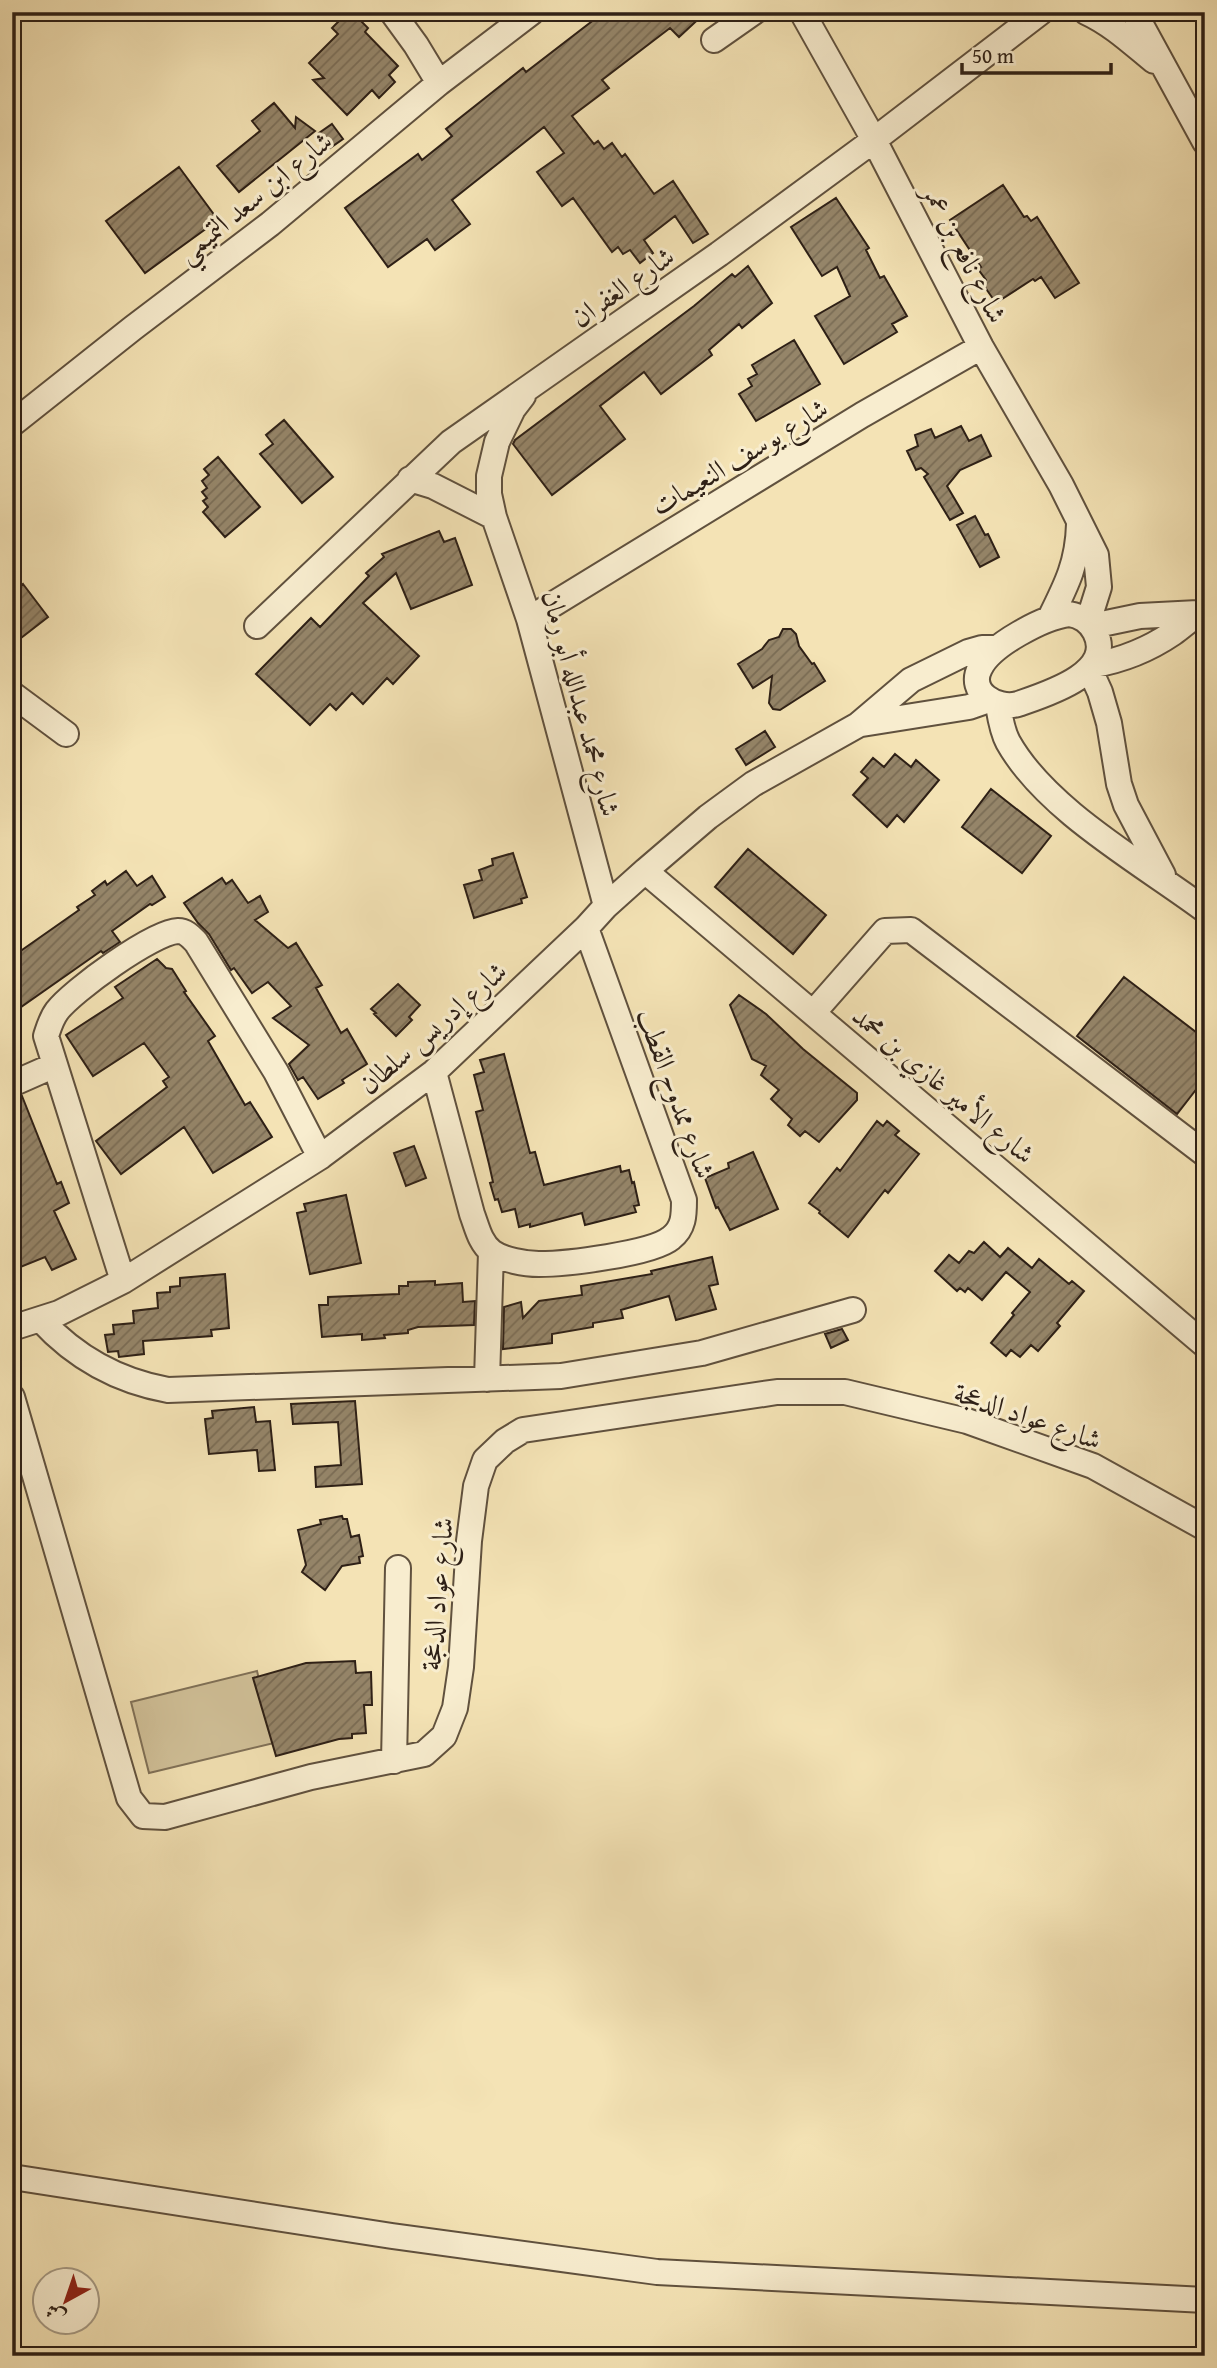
<svg xmlns="http://www.w3.org/2000/svg" width="1217" height="2368" font-family="'Gentium Book Plus',Amiri,serif">
<style>
.grass{fill:#d2c29a;stroke:#807158;stroke-width:2}
.building{fill:url(#building-hatch);stroke:#2e2016;stroke-width:2}
.lines{fill:none;stroke-linecap:round;stroke-linejoin:round}
.minor-casing{stroke:#60513e;stroke-width:28}
.minor{stroke:#f8edcf;stroke-width:24}
.labels{text-anchor:middle;dominant-baseline:central;stroke-width:6;stroke-linejoin:round;paint-order:stroke}
.street-label{font-size:28px;fill:#2e2016;stroke:#f8edcf}
</style>
<defs>
<pattern id="building-hatch" width="6" height="6" patternUnits="userSpaceOnUse" patternTransform="scale(1.75)"><rect width="6" height="6" fill="#958569"/><path d="M-1 1l2-2M0 6l6-6M5 7l2-2" fill="none" stroke="#7a6c55"/></pattern>
</defs>
<rect width="100%" height="100%" fill="#f4e3b5"/>
<filter id="stains"><feTurbulence type="fractalNoise" baseFrequency=".00286" numOctaves="4"/><feColorMatrix values="0 0 0 0 .2 0 0 0 0 .09 0 0 0 0 .02 0 0 0 .5 -.17"/></filter>
<radialGradient id="worn" r=".72"><stop offset=".6" stop-color="#630" stop-opacity="0"/><stop offset="1" stop-color="#630" stop-opacity=".3"/></radialGradient>
<path class="grass" d="M257,1671L274,1743L149,1773L131,1702Z"/>
<path class="building" d="M348,12H352L368,28L365,32L398,66L389,75L395,82L379,98L372,90L347,115L313,80L324,78L309,63L338,34L332,28Z
M604,12H706L679,37L670,28L602,80L609,88L572,116L594,144L598,141L604,149L612,143L622,157L625,154L654,194L673,181L708,234L693,243L675,216L644,240L653,253L640,263L630,250L623,254L618,247L612,252L573,198L562,206L537,172L564,153L544,127L452,200L470,224L435,250L427,239L388,267L345,208L418,154L422,160L452,136L446,129L523,68L526,72Z
M274,103L295,128L296,117L315,131L239,192L217,166L260,131L252,121Z
M332,124L343,139L330,148L319,133Z
M179,167L218,220L145,273L106,221Z
M1003,185L1024,217L1027,216L1031,221L1037,217L1079,283L1055,298L1041,277L1035,281L1033,279L996,303L982,283L986,280L978,269L981,267L950,220Z
M836,198L869,248L866,250L880,278L884,276L907,316L892,324L897,332L844,364L815,316L850,296L837,267L822,276L791,227Z
M748,266L772,303L742,328L739,324L709,350L712,355L661,394L644,372L600,406L625,439L552,495L513,444L515,440L694,306L732,274L735,277Z
M794,340L820,384L756,421L739,394L752,386L748,379L757,374L752,365Z
M284,420L333,477L302,503L260,454L273,444L266,435Z
M961,426L969,441L981,435L991,456L960,470L947,486L963,513L950,520L924,477L928,474L921,468L916,470L907,451L918,446L915,435L931,429L935,438Z
M218,457L260,507L225,537L203,512L208,507L203,501L207,498L202,492L207,488L202,481L209,475L204,469Z
M975,516L985,535L988,534L999,557L980,567L957,525Z
M439,531L444,542L455,538L472,585L411,609L396,573L363,603L419,656L393,684L387,678L363,704L352,693L336,710L330,704L310,725L256,674L311,618L320,627L369,576L366,573L384,557L382,554Z
M23,584L48,617L12,645V592Z
M783,629H791L796,634L799,646L812,664L814,663L825,681L780,710L773,709L769,703L772,676L753,688L738,664L762,649L769,640L779,637Z
M765,731L775,747L746,765L736,749Z
M895,754L911,767L916,760L939,780L904,822L897,815L887,827L853,795L868,778L861,772L873,758L884,767Z
M991,789L1051,836L1022,873L962,827Z
M748,849L826,915L793,954L715,887Z
M513,853L527,897L521,899L522,903L474,918L464,885L482,880L479,870L493,865L492,859Z
M126,871L137,886L152,876L165,897L152,905L150,904L112,931L120,942L103,953L101,951L21,1007L12,994V957L79,910L77,907L95,895L92,891L105,881L107,885Z
M222,878L226,884L232,880L248,903L260,896L268,912L255,920L288,948L296,943L322,985L316,988L341,1033L347,1029L367,1064L342,1080L344,1083L318,1099L303,1077L298,1080L289,1064L309,1045L273,1018L291,1006L268,982L252,993L234,968L231,970L209,934L198,923L184,903Z
M157,959L166,968L172,969L186,991L184,992L215,1036L208,1041L245,1105L250,1102L272,1137L213,1173L184,1127L121,1174L96,1141L167,1087L163,1081L169,1077L144,1043L93,1076L66,1035L123,998L115,987Z
M1124,977L1205,1039V1078L1177,1114L1077,1036Z
M398,984L420,1005L409,1017L412,1020L396,1036L374,1014L376,1013L371,1009Z
M739,995L766,1014L803,1049L857,1093V1100L819,1142L805,1131L800,1136L788,1125L792,1119L771,1099L779,1090L761,1075L766,1066L752,1059L730,1005Z
M504,1054L530,1153L535,1152L544,1185L620,1166L621,1172L629,1170L632,1183L634,1182L639,1205L634,1206L636,1212L585,1225L582,1213L530,1227V1224L519,1227L515,1209L502,1212L498,1199L495,1200L490,1183L493,1182L489,1164L476,1112L483,1110L474,1075L484,1072L480,1060Z
M22,1096L57,1184L61,1182L69,1203L54,1211L76,1259L52,1270L45,1257L18,1268L12,1253V1099Z
M877,1121L883,1126L887,1121L899,1131L895,1135L919,1154L888,1193L885,1190L848,1237L819,1213L820,1211L809,1203L837,1168L840,1171Z
M414,1146L426,1178L406,1186L394,1153Z
M753,1152L778,1209L730,1230L718,1207L716,1208L705,1178L729,1168L728,1163Z
M346,1195L361,1263L310,1274L297,1213L306,1211L304,1204Z
M984,1242L1000,1257L1008,1248L1032,1268L1039,1259L1069,1284L1072,1281L1084,1291L1057,1323L1060,1326L1038,1351L1031,1345L1020,1357L1011,1350L1006,1356L991,1343L1014,1315L1012,1313L1030,1292L1006,1272L982,1300L968,1288L965,1292L960,1288L957,1291L935,1271L949,1255L959,1263L969,1251L974,1253Z
M712,1257L718,1284L709,1286L716,1309L676,1320L669,1296L621,1310L623,1318L593,1323V1327L552,1334V1343L503,1349L504,1307L521,1302L523,1318L539,1301L582,1295L581,1286L652,1274L651,1271Z
M225,1274L229,1328L211,1330L212,1336L143,1341L144,1354L119,1357L118,1351L108,1352L105,1335L114,1334L113,1325L134,1323L133,1311L158,1308L157,1293L170,1292V1287L180,1286V1278Z
M435,1281V1285L462,1283L463,1302L475,1301L474,1325L418,1327L408,1330V1333L384,1335L385,1338L362,1340V1334L322,1337L319,1305H328V1297L399,1294V1286H408V1282Z
M842,1329L848,1340L831,1348L825,1334Z
M355,1401L362,1484L316,1487L315,1467L341,1465L338,1422L293,1424L291,1404Z
M254,1407L256,1422L270,1421L275,1470L259,1471L257,1450L209,1454L205,1419L213,1418L212,1411Z
M342,1516L343,1519H347L351,1537L359,1535L363,1556L359,1557L360,1563L342,1566L325,1590L302,1572L306,1565L298,1530L321,1524L320,1520Z
M355,1661L356,1673L371,1672L372,1705H364L366,1733L352,1734V1738L339,1739L276,1756L253,1678L306,1663Z"/>
<g class="lines">
<g class="minor-casing">
<path id="minor" d="M392,12L416,45L439,83
M802,12L874,140L981,347L1061,485L1096,555L1099,587L1088,622
M1086,12C1112,24 1132,43 1154,61
M1134,12L1205,142
M714,40L754,12
M523,396L513,409L497,442L489,476V494L494,517L529,619L606,906
M12,424L133,328L270,224L439,83L532,12
M410,479L433,486L494,517
M1069,614C1081,616 1089,621 1095,632C1116,673 1047,694 1018,704C997,710 967,692 980,668C991,645 1044,617 1069,614Z
M1050,618C1067,584 1078,562 1079,524
M529,619L862,415L981,347
M257,626L451,442L719,254L874,140L1041,12
M1092,626L1140,616L1198,613
M1094,665C1123,660 1148,650 1173,633C1183,626 1193,616 1205,610
M1090,670L1100,692L1109,723L1119,784L1126,805L1163,875
M12,694L66,734
M998,705C1000,717 1002,731 1008,742C1046,810 1142,863 1205,910
M862,724L969,707L989,700
M645,871L1205,1345
M813,1013L885,931L911,930L1205,1154
M434,1072L472,1214C477,1227 480,1243 492,1252C503,1260 525,1264 539,1264C565,1264 652,1254 671,1238C684,1228 684,1215 684,1200L586,928
M12,1084L55,1065
M123,1281L46,1036C49,1027 51,1019 57,1011C72,991 153,932 178,931C186,931 191,937 196,942L276,1072L320,1157
M41,1320C75,1357 118,1381 168,1390L561,1376L702,1353L853,1310
M12,1328L59,1313L123,1281L320,1157L434,1072L586,928L606,906L645,871L708,817L753,784L858,725L911,680L968,652L982,648H997
M487,1379L491,1252
M12,1397L129,1798L143,1816L165,1817L311,1777L424,1754L444,1736L455,1708L461,1667L469,1541L476,1486L485,1460L505,1441L523,1430L777,1392H845L967,1421L1093,1466L1205,1528
M394,1761L398,1568
M12,2177L392,2236L657,2272L1205,2300"/>
</g>
<use href="#minor" class="minor"/>
</g>
<g class="labels">
<g class="street-label">
<text transform="translate(254 196) rotate(-39)">شارع ابن سعد التميمي</text>
<text transform="translate(966 253) rotate(63)">شارع نافع بن عمر</text>
<text transform="translate(622 286) rotate(-35)">شارع الغفران</text>
<text transform="translate(739 456) rotate(-31)">شارع يوسف النعيمات</text>
<text transform="translate(582 703) rotate(75)">شارع محمد عبدالله أبو رمان</text>
<text transform="translate(432 1027) rotate(-41)">شارع إدريس سلطان</text>
<text transform="translate(944 1084) rotate(40)">شارع الأمير غازي بن محمد</text>
<text transform="translate(677 1093) rotate(70)">شارع ممدوح القطب</text>
<text transform="translate(1028 1415) rotate(19)">شارع عواد الدعجة</text>
<text transform="translate(436 1594) rotate(-85)">شارع عواد الدعجة</text>
</g>
</g>
<rect width="1217" height="2368" fill="none" stroke="#f4e3b5" stroke-width="42"/>
<rect x="14" y="14" width="1189" height="2340" fill="none" stroke="#2e2016" stroke-width="3.5"/>
<rect x="21" y="21" width="1175" height="2326" fill="none" stroke="#2e2016" stroke-width="2"/>
<g transform="translate(66 2301) rotate(220)"><circle r="33" fill="#f8edcf" stroke="#a79b85" stroke-width="2"/>
<path d="M0-5L12 26L0 18L-12 26Z" fill="#8f2418"/>
<text y="-10" font-size="19" font-weight="bold" text-anchor="middle" fill="#2e2016">ش</text>
</g>
<path d="M962 63v10h149v-10" fill="none" stroke="#2e2016" stroke-width="3.5"/>
<text x="972" y="63" font-size="21" fill="#2e2016" stroke="#f8edcf" stroke-width="5" paint-order="stroke">50 m</text>
<rect width="100%" height="100%" filter="url(#stains)"/>
<rect width="100%" height="100%" fill="url(#worn)"/>
</svg>
